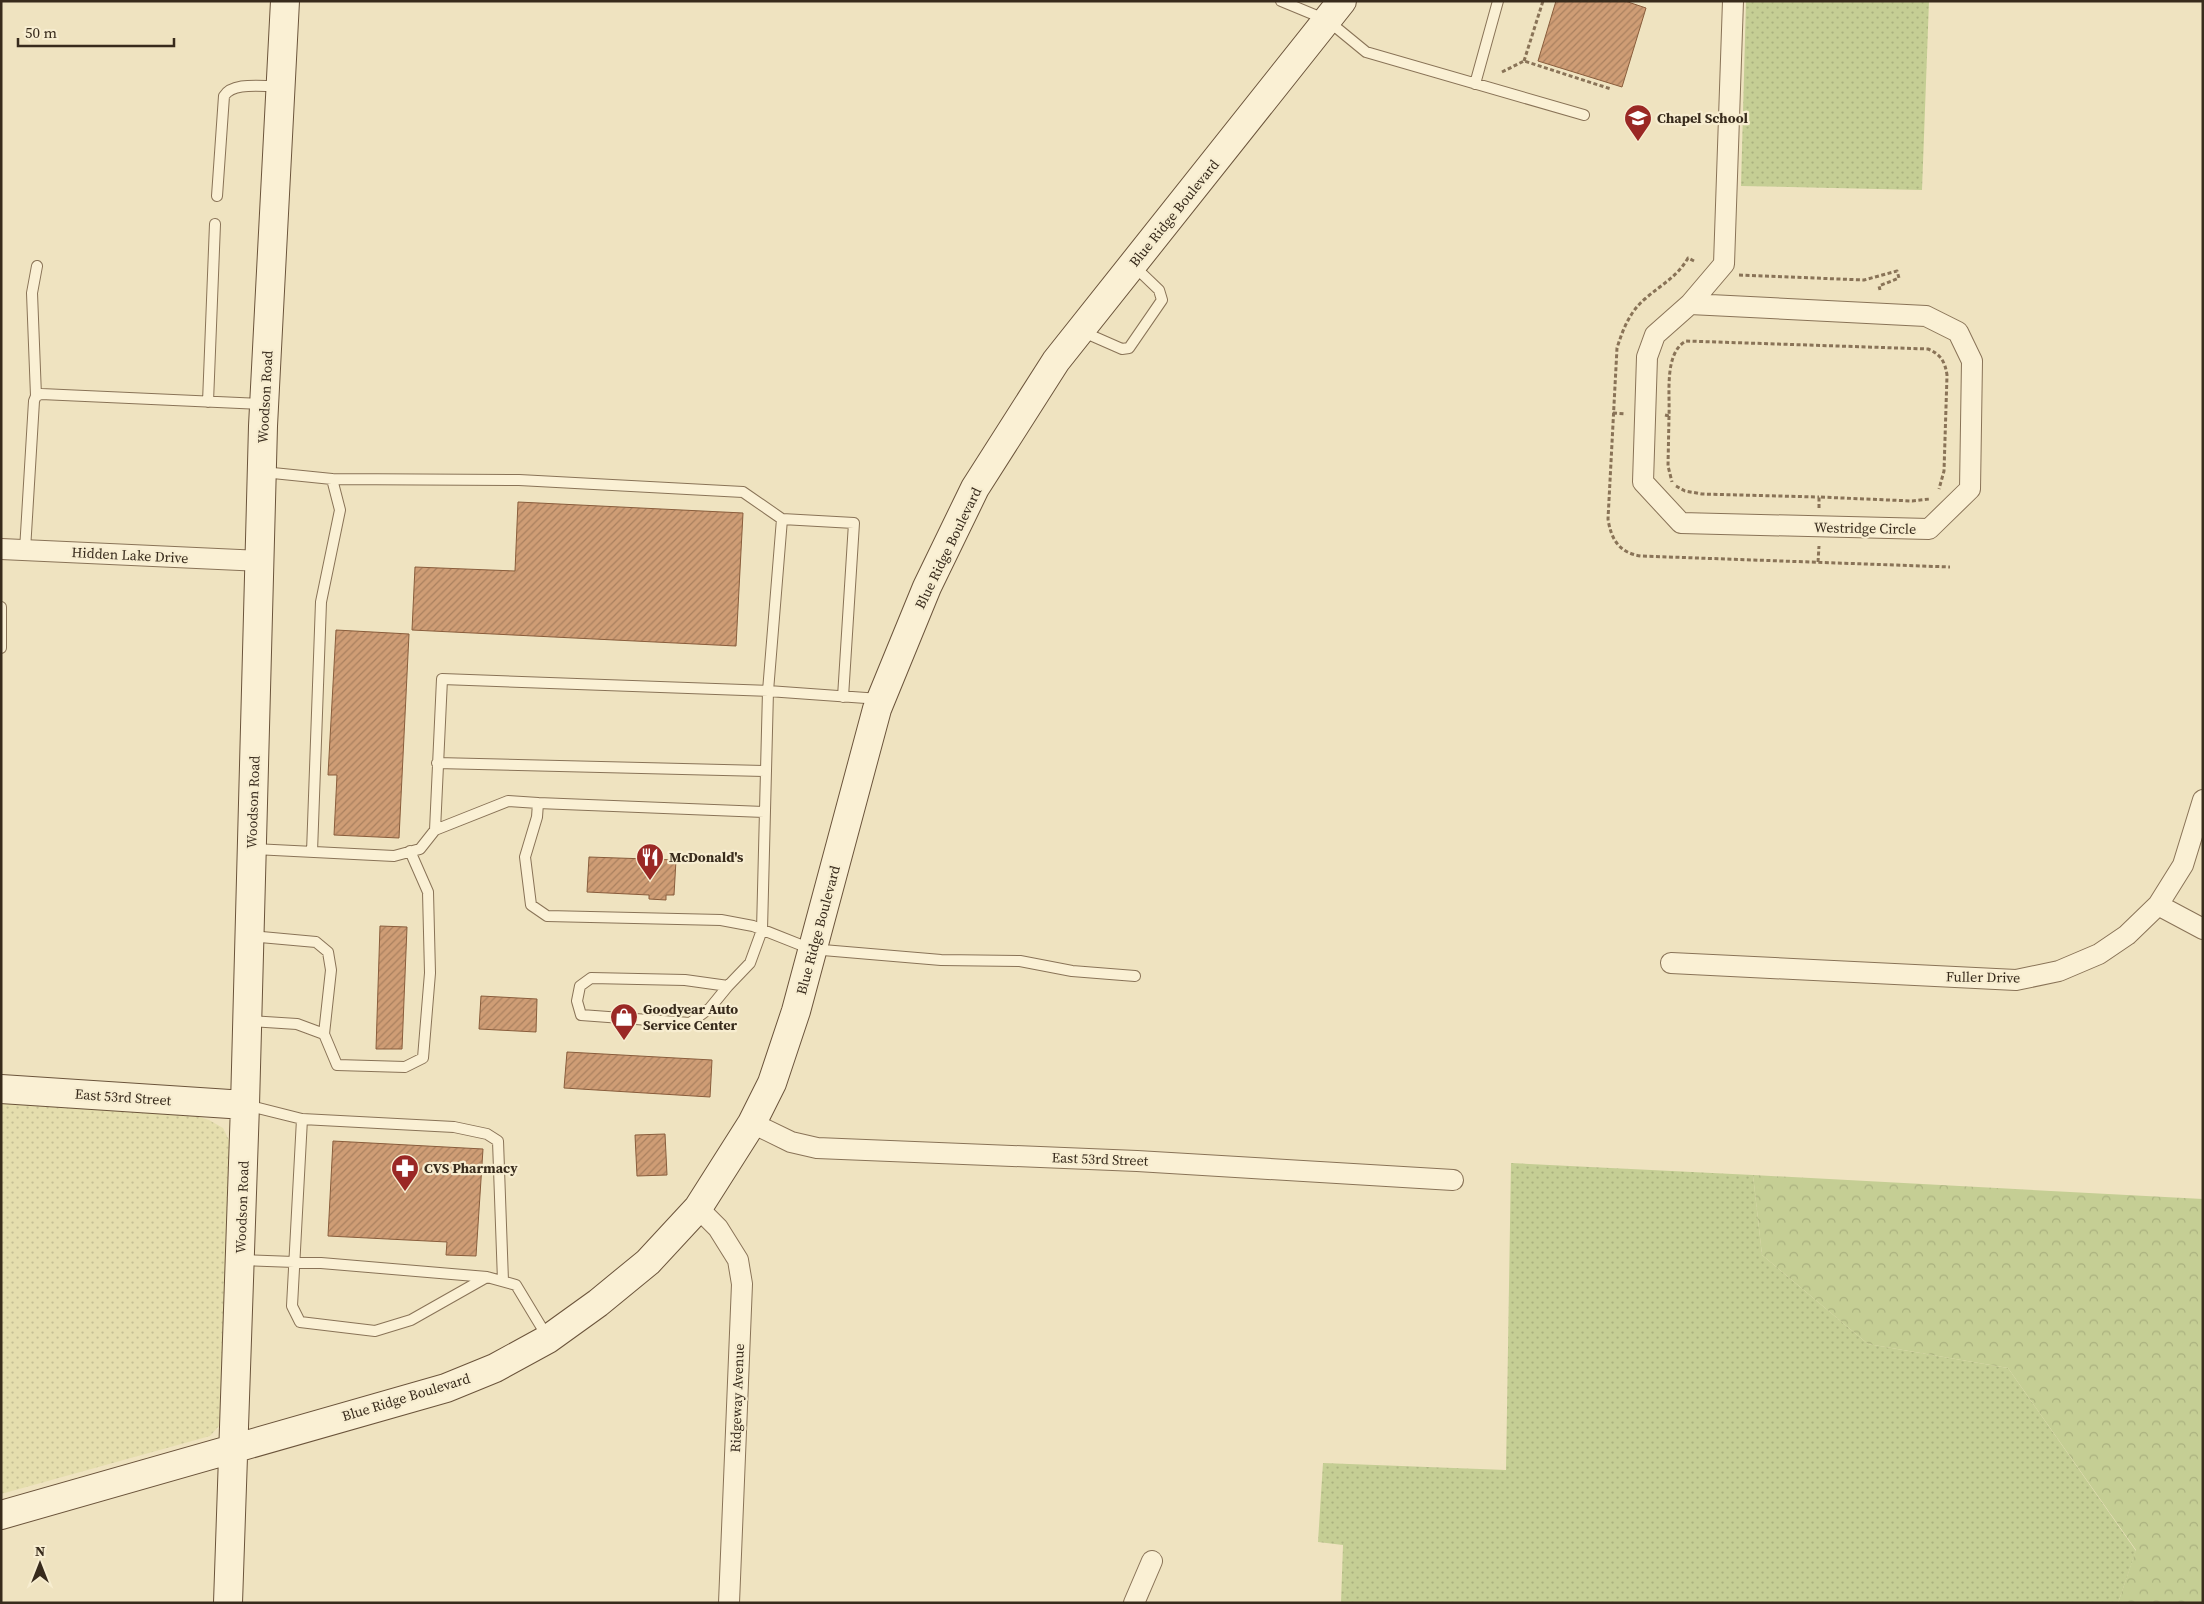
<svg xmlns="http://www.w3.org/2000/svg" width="2204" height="1604" font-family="'Source Serif 4',serif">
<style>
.farmland{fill:url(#farmland-dots)}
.grass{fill:url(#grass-dots)}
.forest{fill:url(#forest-crowns)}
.building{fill:url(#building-hatch);stroke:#895d3c}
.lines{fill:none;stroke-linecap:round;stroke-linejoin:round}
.lane-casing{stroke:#897357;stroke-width:12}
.street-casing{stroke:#897357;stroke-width:22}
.secondary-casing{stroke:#6b543b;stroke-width:30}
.path{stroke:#897357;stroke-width:3;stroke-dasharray:4 2.5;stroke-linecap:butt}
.lane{stroke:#faf0d4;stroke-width:10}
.street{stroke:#faf0d4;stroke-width:20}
.secondary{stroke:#faf0d4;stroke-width:28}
.labels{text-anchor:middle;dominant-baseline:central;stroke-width:4.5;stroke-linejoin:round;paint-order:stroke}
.poi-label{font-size:14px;font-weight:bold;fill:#382b1c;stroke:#f7edd0;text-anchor:start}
.street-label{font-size:14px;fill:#382b1c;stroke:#f7edd0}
</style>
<defs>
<pattern id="farmland-dots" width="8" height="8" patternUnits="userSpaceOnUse" patternTransform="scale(1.25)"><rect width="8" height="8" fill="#e5dead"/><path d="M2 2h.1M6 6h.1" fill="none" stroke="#c5bf94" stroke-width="1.8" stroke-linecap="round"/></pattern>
<pattern id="grass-dots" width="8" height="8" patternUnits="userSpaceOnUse" patternTransform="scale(1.25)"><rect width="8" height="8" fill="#c5ce94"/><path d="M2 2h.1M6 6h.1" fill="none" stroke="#aab17f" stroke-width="1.8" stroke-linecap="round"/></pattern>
<pattern id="forest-crowns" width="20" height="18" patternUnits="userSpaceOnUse" patternTransform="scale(1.25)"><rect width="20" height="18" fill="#c5ce94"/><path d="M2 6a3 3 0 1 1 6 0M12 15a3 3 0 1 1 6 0" fill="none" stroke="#aab17f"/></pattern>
<pattern id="building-hatch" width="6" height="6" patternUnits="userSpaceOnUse" patternTransform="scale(1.25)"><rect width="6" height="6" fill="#cf9d75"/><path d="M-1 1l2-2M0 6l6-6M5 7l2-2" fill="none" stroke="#a9805f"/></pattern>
</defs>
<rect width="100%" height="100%" fill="#efe3c0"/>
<path class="farmland" d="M1,1101L189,1114L209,1120L223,1128L231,1144L225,1404L219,1426L210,1436L1,1494Z"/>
<path class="grass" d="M1746,1H1929L1922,190L1741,186Z
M1511,1163L1753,1175L1762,1255L1868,1344L2008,1368L2136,1551L2118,1603H1341L1343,1545L1318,1542L1323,1463L1506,1470Z"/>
<path class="forest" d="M1753,1175L2203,1199V1603H2118L2136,1550L2008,1368L1868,1344L1762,1255Z"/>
<path class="building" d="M1556,1H1625L1646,8L1622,87L1538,61Z
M518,502L743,513L736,646L412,630L415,567L515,571Z
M336,630L409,634L399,838L334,835L337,775H328Z
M589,857L676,860L674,895H666V900L649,899V895L587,892Z
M380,926L407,927L402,1049H376Z
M481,996L537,999L536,1032L479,1029Z
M567,1052L712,1060L710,1097L564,1088Z
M665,1134L667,1175L637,1176L635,1135Z
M333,1141L483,1149L476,1256L446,1255L447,1242L328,1236Z"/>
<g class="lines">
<g class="lane-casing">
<path id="lane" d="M1281,1L1327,20L1366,52L1584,115
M1475,84L1498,1
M217,196L224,96C233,81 264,87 280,86
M1081,331L1122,349L1129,348L1162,300L1159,290L1134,266
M36,396L32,293L37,266
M208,402L215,224
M263,472L332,479L340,510L321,602L312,852
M332,479L519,480L743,492L782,519
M25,550L34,401L36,396L41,394L262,404
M1,607V648
M437,763L766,771
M765,812L538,803L537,817L525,857L531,905L547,916L721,920L753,926L811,949L941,960L1020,961L1072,971L1135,976
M435,830L442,679L768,691L880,699
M252,849L394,856L420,849L435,830L508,801L538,803
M250,936L316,942L328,952L331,970L324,1034
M728,986L710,1008L690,1023L581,1015L577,1001L580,986L591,978L685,980L728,986L750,963L762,930L768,691L782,519L854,523L843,697
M249,1021L297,1024L324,1034L337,1065L405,1067L423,1058L430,973L428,892L410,851
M246,1105L302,1119L292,1306L300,1322L375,1331L411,1320L487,1277
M302,1119L454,1127L487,1134L498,1141L503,1281
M241,1260L321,1263L487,1277L516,1285L548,1338"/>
</g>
<g class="street-casing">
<path id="street" d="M1690,304L1926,316L1958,332L1972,361L1970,489L1929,529L1681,523L1643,482L1647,357L1655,335L1690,304L1724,264L1733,1
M1,549L260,561
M2158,905L2203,929
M1671,963L2016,980L2059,971L2099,954L2127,935L2158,905L2183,865L2203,800
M752,1123L791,1142L817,1148L1137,1161L1453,1180
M698,1208L718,1228L738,1260L742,1284L729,1603
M1134,1603L1152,1561"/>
</g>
<g class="secondary-casing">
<path id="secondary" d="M1,1089L245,1105
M1,1515L446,1388L495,1368L548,1339L598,1303L648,1262L698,1208L752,1123L772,1083L796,1011L877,709L927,587L975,488L1056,361L1342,1
M228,1603L245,1105L263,426L285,1"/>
</g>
<path class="path" d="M1524,61L1543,1
M1502,72L1524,61L1611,89
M1694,261L1688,258C1677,277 1662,284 1646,298C1630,311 1623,329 1617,348L1608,519C1611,539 1619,553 1641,556L1950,567
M1739,275L1864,280L1897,271L1899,278L1879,286L1880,290
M1613,413L1626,414
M1665,415L1669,416C1670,393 1664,353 1686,341L1928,349C1940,354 1945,361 1947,375L1944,471L1939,489
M1669,416L1668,466L1672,482
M1676,486L1685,491L1702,494L1819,497
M1819,508V497L1912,501L1930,499
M1818,562L1819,546"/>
<use href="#lane" class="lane"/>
<use href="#street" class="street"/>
<use href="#secondary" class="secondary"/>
</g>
<defs>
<g id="school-pin" transform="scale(1.4375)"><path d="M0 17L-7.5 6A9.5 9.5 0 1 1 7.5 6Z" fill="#9a2825" stroke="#f7edd0"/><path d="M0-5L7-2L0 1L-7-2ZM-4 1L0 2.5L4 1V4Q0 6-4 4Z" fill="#fff"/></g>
<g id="restaurant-pin" transform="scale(1.4375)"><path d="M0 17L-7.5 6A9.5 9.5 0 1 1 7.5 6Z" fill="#9a2825" stroke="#f7edd0"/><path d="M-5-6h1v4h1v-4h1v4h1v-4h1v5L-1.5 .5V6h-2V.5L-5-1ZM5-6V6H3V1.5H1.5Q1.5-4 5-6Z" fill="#fff"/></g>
<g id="shop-pin" transform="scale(1.4375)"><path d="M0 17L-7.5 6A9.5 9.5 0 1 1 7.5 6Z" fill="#9a2825" stroke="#f7edd0"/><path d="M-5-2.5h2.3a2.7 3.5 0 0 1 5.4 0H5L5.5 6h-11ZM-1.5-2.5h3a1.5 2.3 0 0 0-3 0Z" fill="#fff"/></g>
<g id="pharmacy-pin" transform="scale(1.4375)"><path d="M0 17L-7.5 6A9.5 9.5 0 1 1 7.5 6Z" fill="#9a2825" stroke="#f7edd0"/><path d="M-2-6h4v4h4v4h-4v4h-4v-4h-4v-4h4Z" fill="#fff"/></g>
</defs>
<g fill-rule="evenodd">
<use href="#school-pin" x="1638" y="118"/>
<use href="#restaurant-pin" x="650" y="857"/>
<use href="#shop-pin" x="624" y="1017"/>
<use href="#pharmacy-pin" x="405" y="1168"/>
</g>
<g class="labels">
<g class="poi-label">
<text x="1657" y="118">Chapel School</text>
<text x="669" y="857">McDonald's</text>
<text x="643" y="1009">Goodyear Auto<tspan x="643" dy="16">Service Center</tspan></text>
<text x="424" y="1168">CVS Pharmacy</text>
</g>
<g class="street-label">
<text transform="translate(1174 213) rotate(-51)">Blue Ridge Boulevard</text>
<text transform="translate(265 397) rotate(-87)">Woodson Road</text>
<text transform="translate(1865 528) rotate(1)">Westridge Circle</text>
<text transform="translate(948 548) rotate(-64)">Blue Ridge Boulevard</text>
<text transform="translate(130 555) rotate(3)">Hidden Lake Drive</text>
<text transform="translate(253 802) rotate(-88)">Woodson Road</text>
<text transform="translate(818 930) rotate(-75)">Blue Ridge Boulevard</text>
<text transform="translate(1983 977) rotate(1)">Fuller Drive</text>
<text transform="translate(123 1097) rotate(4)">East 53rd Street</text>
<text transform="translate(1100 1159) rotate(2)">East 53rd Street</text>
<text transform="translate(242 1207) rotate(-88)">Woodson Road</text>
<text transform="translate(406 1397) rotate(-17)">Blue Ridge Boulevard</text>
<text transform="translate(737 1398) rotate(-88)">Ridgeway Avenue</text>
</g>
</g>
<rect width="2204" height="1604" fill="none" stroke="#382b1c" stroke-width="5"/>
<g transform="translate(40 1564)" stroke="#f7edd0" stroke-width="4" paint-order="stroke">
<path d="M0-4L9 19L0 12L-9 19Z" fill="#382b1c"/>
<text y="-8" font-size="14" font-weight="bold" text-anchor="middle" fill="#382b1c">N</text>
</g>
<path d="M18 38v8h156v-8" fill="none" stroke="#382b1c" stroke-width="2.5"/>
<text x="25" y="38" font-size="15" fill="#382b1c" stroke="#f7edd0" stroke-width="4" paint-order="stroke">50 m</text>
</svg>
